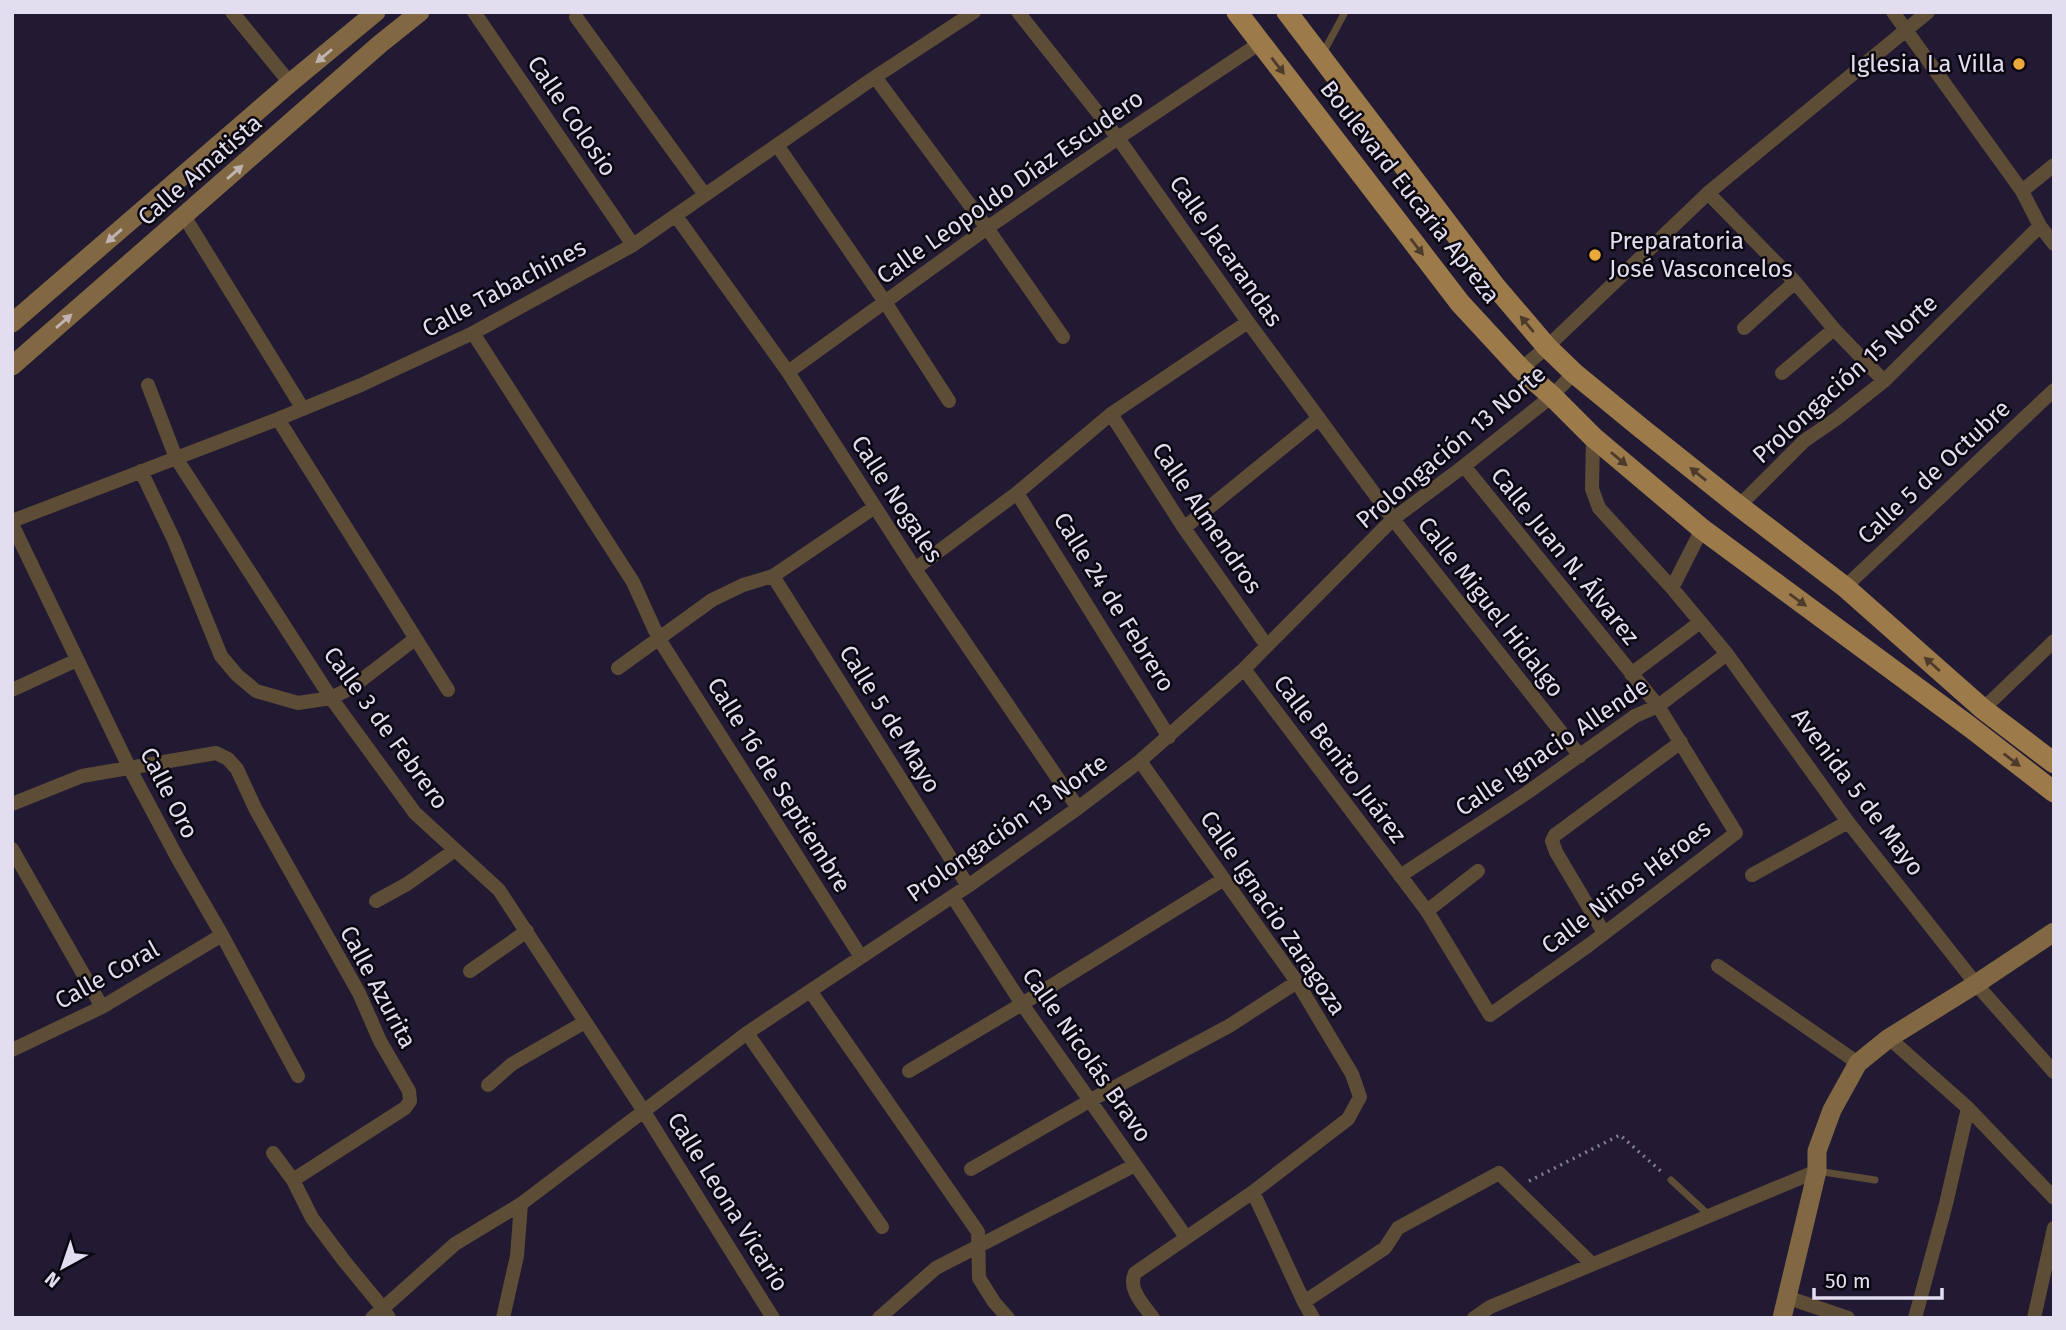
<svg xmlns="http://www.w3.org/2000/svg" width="2066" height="1330" font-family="'Fira Sans',sans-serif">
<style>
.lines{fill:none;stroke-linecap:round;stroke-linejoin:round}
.path{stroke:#847e93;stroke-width:3.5;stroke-dasharray:2 5;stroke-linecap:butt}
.lane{stroke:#5e4d36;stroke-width:7}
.street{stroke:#5e4d36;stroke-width:14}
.secondary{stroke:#816742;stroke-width:19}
.primary{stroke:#9c7a4a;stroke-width:21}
.oneway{fill:#c0b4b2}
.oneway2{fill:#4c3b2b}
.poi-dot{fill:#eca93b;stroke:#0a0711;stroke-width:2.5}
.labels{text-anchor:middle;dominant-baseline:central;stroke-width:5;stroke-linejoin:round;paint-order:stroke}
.poi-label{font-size:24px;fill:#e2deef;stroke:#0a0711;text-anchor:end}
.street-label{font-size:24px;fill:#e2deef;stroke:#0a0711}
</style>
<rect width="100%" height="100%" fill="#211a32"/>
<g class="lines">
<path class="path" d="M1529,1181L1620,1135L1664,1174"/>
<path class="lane" d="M1323,53L1345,12
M1817,1171L1875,1180
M1671,1180L1710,1216"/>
<path class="street" d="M232,12L290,83
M474,12L633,245
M1018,12L1118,138L1248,322L1393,519L1580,756
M1893,12L2022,191L2040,226L2054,244
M576,17L705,195
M875,77L987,228L1063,337
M777,145L885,302L949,401
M2022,191L2054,165
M1708,193L1795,282L1834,329L1884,381
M184,216L303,409
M676,216L788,372L915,569L1078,808
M1744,328L1795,282
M473,333L633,582L659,639L861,957
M1521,369L1547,347L1708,193L1928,12
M788,372L987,228L1118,138L1260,43
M1782,373L1834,329
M148,385L176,458L331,698L415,813L499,890L643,1110L773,1318
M1111,414L1184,528L1267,646
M278,419L448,690
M1593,437L1592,489L1599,508L1672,588L1727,654L1848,822L1976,984L2054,1072
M141,471L174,540L221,656L237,675L256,691L298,703L331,698L351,688L415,639
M1017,493L1169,737
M1739,506L1804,441L1836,419L1884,381L2040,226
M12,521L278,419L361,385L473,333L633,245L875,77L974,12
M12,524L130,769L178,859L222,935L298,1076
M1184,528L1319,418
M915,569L1017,493L1111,414L1248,322
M773,576L968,886
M1845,587L2054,390
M1672,588L1702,529
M618,668L712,600L743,585L773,576L875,507
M1244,669L1427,911L1490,1015L1589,945L1736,833L1658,706L1464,466
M1631,674L1699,623
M12,690L77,660
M1983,709L2054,641
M1140,761L1297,982L1352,1074L1360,1097L1348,1119L1253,1192L1135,1273C1127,1289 1144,1305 1153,1318
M12,804L82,776L216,753L228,759L237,769L256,810L359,993L380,1041L409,1091L410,1101L405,1108L293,1180
M12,849L102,1007
M1752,875L1848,822
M1400,876L1528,792L1635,716L1658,706L1727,654
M953,897L1022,1004L1186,1237
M376,901L407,884L455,850
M1427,911L1478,871
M1604,933L1556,852L1552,841L1555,835L1681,742
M1718,966L1858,1063
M470,971L527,931
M811,992L978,1232L979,1278L994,1302L1008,1318
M747,1033L882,1227
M1889,1038L1968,1108L2054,1198
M12,1050L102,1007L222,935
M909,1071L1022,1004L1224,879
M488,1085L512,1064L585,1022
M273,1153L293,1180L312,1218L345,1262L382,1307L389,1318
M971,1169L1091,1100L1229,1026L1297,982
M1253,1192L1304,1302L1313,1318
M1786,1297L1848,1318
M1304,1302L1385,1248L1398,1228L1499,1173L1592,1264
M372,1318L455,1244L521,1204
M503,1318L517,1256L521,1204L747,1033L968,886L1078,808L1140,761L1244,669L1393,519L1464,466L1552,396L1574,373
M879,1318L936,1268L1135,1165
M1474,1318L1490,1307L1817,1171
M1915,1318L1946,1204L1968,1108
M2034,1318L2054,1228"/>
<path class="secondary" d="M12,323L290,83L376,12
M12,366L380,44L420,12
M1782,1318L1817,1171V1151L1832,1110L1858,1063L1889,1038L1976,984L2054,932"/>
<path class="primary" d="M1237,12L1460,303L1521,369L1552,396L1593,437L1702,529L1970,727L2054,792
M1287,12L1495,286L1547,347L1574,373L1641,428L1739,506L1845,587L1983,709L2054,763"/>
</g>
<defs><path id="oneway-solid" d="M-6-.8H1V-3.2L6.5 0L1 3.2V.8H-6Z" transform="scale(1.75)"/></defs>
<g class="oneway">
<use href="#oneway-solid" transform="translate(324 56) rotate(140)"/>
<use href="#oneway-solid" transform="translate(235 172) rotate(-41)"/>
<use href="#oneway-solid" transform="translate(114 236) rotate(139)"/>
<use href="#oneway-solid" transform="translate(64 321) rotate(-41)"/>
</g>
<g class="oneway2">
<use href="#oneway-solid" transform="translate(1278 66) rotate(52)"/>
<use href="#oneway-solid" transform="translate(1417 247) rotate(52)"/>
<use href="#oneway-solid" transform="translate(1527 324) rotate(-130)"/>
<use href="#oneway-solid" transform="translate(1619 459) rotate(40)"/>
<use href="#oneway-solid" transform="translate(1698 474) rotate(-141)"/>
<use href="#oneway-solid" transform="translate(1798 600) rotate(36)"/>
<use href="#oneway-solid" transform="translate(1932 664) rotate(-138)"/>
<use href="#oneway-solid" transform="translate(2012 760) rotate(38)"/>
</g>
<g class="poi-dot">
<circle cx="2019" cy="64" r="7"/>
<circle cx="1595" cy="255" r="7"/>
</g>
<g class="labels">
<g class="poi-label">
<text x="2005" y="64">Iglesia La Villa</text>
<text x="1609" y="241" text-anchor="start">Preparatoria<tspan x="1609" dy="28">José Vasconcelos</tspan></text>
</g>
<g class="street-label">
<text transform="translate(572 116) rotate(56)">Calle Colosio</text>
<text transform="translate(200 170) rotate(-41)">Calle Amatista</text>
<text transform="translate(1010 187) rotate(-35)">Calle Leopoldo Díaz Escudero</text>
<text transform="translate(1410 192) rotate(52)">Boulevard Eucaria Apreza</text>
<text transform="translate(1226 251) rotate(55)">Calle Jacarandas</text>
<text transform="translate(504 288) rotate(-28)">Calle Tabachines</text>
<text transform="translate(1845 379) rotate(-42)">Prolongación 15 Norte</text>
<text transform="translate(1451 447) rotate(-40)">Prolongación 13 Norte</text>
<text transform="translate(1934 472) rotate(-43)">Calle 5 de Octubre</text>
<text transform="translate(897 499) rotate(57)">Calle Nogales</text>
<text transform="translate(1207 518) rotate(56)">Calle Almendros</text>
<text transform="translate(1565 556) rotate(51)">Calle Juan N. Álvarez</text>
<text transform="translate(1114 602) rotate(58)">Calle 24 de Febrero</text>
<text transform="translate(1491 607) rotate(52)">Calle Miguel Hidalgo</text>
<text transform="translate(890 719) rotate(58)">Calle 5 de Mayo</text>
<text transform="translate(386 728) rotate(54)">Calle 3 de Febrero</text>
<text transform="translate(1552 747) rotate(-34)">Calle Ignacio Allende</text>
<text transform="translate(1340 759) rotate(53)">Calle Benito Juárez</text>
<text transform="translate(779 785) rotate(58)">Calle 16 de Septiembre</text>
<text transform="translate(1858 792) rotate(53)">Avenida 5 de Mayo</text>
<text transform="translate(169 793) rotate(63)">Calle Oro</text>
<text transform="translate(1007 828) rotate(-35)">Prolongación 13 Norte</text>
<text transform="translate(1626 887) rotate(-37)">Calle Niños Héroes</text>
<text transform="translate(1273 913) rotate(56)">Calle Ignacio Zaragoza</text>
<text transform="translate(107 975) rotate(-29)">Calle Coral</text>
<text transform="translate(378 987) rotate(62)">Calle Azurita</text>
<text transform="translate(1087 1055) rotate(55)">Calle Nicolás Bravo</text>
<text transform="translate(728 1202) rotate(58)">Calle Leona Vicario</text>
</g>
</g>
<rect width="2066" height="1330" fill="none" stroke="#e2deef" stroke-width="28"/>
<g transform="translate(63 1267) rotate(220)" stroke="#0a0711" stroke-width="5" paint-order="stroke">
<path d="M0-5L12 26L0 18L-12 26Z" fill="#e2deef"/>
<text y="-10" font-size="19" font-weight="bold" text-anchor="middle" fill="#e2deef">N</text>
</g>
<path d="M1814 1288v10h128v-10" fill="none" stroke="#e2deef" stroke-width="3.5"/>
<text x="1825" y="1288" font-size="21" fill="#e2deef" stroke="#0a0711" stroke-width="5" paint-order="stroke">50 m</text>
</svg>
